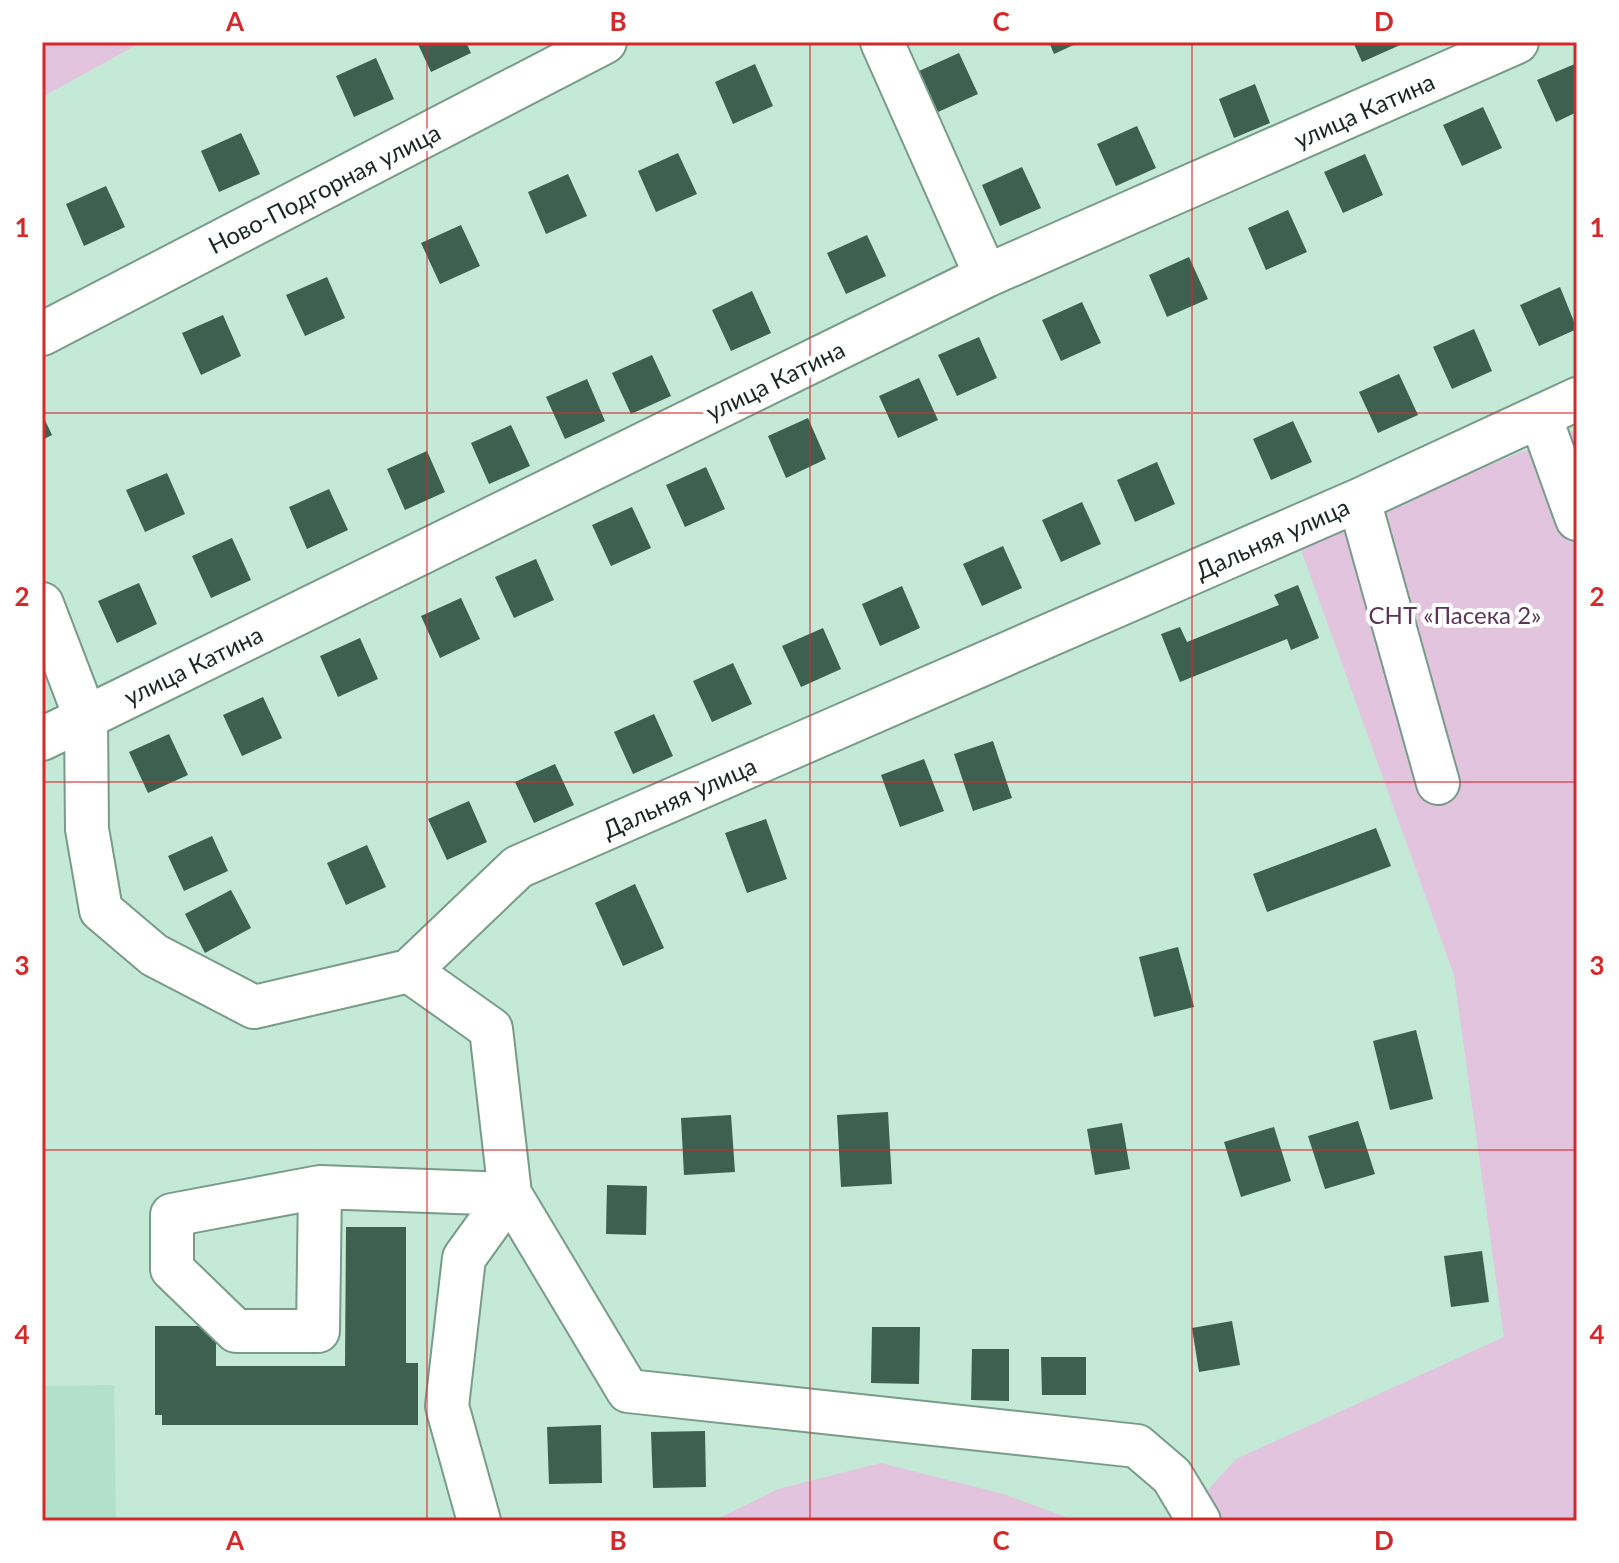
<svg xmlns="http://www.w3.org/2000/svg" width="1619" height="1563" font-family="Lato,sans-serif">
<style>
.built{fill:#b3e0cb}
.green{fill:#e2c4de}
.building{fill:#3d6050}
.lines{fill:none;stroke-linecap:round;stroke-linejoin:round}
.minor-casing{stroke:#789b8a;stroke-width:46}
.minor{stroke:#fff;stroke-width:42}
.grid{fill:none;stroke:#d62828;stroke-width:2;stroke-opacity:0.55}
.labels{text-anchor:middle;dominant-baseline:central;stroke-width:8;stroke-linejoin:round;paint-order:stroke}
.street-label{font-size:24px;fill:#1a2821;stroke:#fff}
.park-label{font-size:24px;fill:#5b3458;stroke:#fff}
.neatline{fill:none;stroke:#d62828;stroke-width:3}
.grid-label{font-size:26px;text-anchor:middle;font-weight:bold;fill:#d62828}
</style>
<rect width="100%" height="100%" fill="#c4e9d7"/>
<path class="built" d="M114,1385L116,1521H42V1386Z"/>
<path class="green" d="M42,42H142L42,97Z
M1577,429V1521H1180L1236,1459L1504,1337L1454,975L1299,544Z
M881,1463L1003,1494L1077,1521H713L778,1489Z"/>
<path class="building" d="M417,42H466L471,53L431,72Z
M1049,42H1080L1054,54Z
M1353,42H1407L1362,62Z
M959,53L978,94L938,112L919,71Z
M376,58L394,99L354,117L336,76Z
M1577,63V112L1556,122L1537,80Z
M755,64L773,106L733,124L715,82Z
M1255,84L1270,123L1234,138L1219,99Z
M1483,107L1502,148L1462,166L1443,125Z
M1137,126L1156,168L1116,186L1097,144Z
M241,133L260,174L219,192L201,151Z
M678,153L697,194L656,212L638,171Z
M1365,154L1383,195L1343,213L1324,172Z
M1022,167L1041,208L1000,226L982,185Z
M568,174L587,216L546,234L528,192Z
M106,186L125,227L84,246L66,204Z
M1288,210L1307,252L1266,270L1248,228Z
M461,225L480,266L440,284L421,243Z
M867,235L886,276L846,294L827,253Z
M1189,257L1208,299L1167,317L1149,275Z
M327,277L345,318L305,336L286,295Z
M1560,287L1577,329L1539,346L1520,305Z
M752,291L771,333L731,351L712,310Z
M1082,302L1101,343L1061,361L1042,320Z
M223,315L241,356L201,375L182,333Z
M1474,329L1492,371L1452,389L1433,347Z
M979,337L997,378L957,396L938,355Z
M652,355L671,396L631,414L612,373Z
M1399,374L1418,415L1378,433L1359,392Z
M919,378L938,420L898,438L879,396Z
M587,379L605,421L565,439L546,397Z
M42,414L52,435L42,440Z
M808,418L826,459L786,478L768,436Z
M1293,421L1312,462L1271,480L1253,439Z
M511,425L530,466L489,484L471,443Z
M427,451L445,492L405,510L387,469Z
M1157,462L1175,504L1135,522L1117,480Z
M706,467L725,509L685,527L666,485Z
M167,473L185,514L145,532L126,490Z
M329,489L348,530L307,549L289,507Z
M1082,502L1101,544L1061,562L1042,520Z
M632,507L651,548L611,566L592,525Z
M232,538L251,580L211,598L192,556Z
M1003,546L1022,588L982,606L963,564Z
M536,559L554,600L514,618L495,577Z
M139,583L157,624L117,643L98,601Z
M1298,585L1319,638L1291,650L1287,639L1180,682L1161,634L1180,627L1187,642L1279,605L1274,595Z
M902,586L920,628L880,646L862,604Z
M461,598L480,639L440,658L421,616Z
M823,628L841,669L801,687L782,646Z
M360,638L378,679L338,697L320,656Z
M733,663L752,704L712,722L693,681Z
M263,697L282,738L242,756L223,715Z
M654,714L673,756L633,774L614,732Z
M169,734L188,775L148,793L129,752Z
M993,741L1012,798L973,811L954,754Z
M924,759L944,811L900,827L881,775Z
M555,764L574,805L534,823L515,782Z
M469,801L487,842L447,860L428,819Z
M766,819L787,879L747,893L725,833Z
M1376,828L1391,866L1267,912L1253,874Z
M212,836L228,871L184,891L168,856Z
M367,845L386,887L346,905L327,863Z
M635,884L664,948L623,966L595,903Z
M231,890L251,928L205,953L185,914Z
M1178,947L1194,1007L1154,1017L1139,957Z
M1416,1030L1433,1099L1390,1110L1373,1041Z
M888,1112L892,1184L841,1187L837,1115Z
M731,1115L735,1172L684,1175L681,1118Z
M1358,1121L1375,1174L1325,1189L1308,1136Z
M1122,1123L1130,1169L1095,1175L1087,1129Z
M1274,1127L1291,1181L1241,1197L1224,1142Z
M607,1185L647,1186L646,1235L606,1234Z
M346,1227H406V1363H418V1425H162V1415H155V1326H216V1366H345Z
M1482,1251L1489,1302L1451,1307L1444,1256Z
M1232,1321L1240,1365L1199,1372L1192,1328Z
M872,1327H920L919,1384L871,1383Z
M972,1349H1009V1401L971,1400Z
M1041,1357H1086V1395H1042Z
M601,1425L602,1483L549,1484L547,1427Z
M705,1431L706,1487L653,1488L651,1432Z"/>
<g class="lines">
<g class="minor-casing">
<path id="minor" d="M882,42L986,276
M42,334L605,42
M1540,416L1577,519
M1359,500L1438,783
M42,604L86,719L87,829L101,910L154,955L254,1007L409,971L518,867L1359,500L1577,399
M42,739L986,276L1517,42
M320,1187L172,1215V1269L236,1331H318L320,1187L510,1194L491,1029L409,971
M479,1521L447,1406L464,1258L510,1194L628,1391L1137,1446L1172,1476L1199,1521"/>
</g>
<use href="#minor" class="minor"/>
</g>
<path class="grid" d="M427,42V1521M810,42V1521M1192,42V1521M42,413H1577M42,782H1577M42,1150H1577"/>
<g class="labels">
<g class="street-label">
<text transform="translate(1364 110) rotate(-24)">улица Катина</text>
<text transform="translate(324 188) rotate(-27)">Ново-Подгорная улица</text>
<text transform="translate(775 380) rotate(-26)">улица Катина</text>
<text transform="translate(1272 538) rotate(-24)">Дальняя улица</text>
<text transform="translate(193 665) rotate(-26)">улица Катина</text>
<text transform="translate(679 797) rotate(-24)">Дальняя улица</text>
</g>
<g class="park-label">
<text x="1455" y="614">СНТ «Пасека 2»</text>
</g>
</g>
<rect width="1619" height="1563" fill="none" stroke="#ffffff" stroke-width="88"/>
<rect x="44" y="44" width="1531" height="1475" class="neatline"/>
<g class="grid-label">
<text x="235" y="31">A</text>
<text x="618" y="31">B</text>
<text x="1001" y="31">C</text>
<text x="1384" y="31">D</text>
<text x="22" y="237">1</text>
<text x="1597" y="237">1</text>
<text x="22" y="606">2</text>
<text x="1597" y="606">2</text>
<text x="22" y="975">3</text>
<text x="1597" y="975">3</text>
<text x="22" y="1344">4</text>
<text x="1597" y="1344">4</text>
<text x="235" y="1550">A</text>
<text x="618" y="1550">B</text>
<text x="1001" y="1550">C</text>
<text x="1384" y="1550">D</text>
</g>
</svg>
